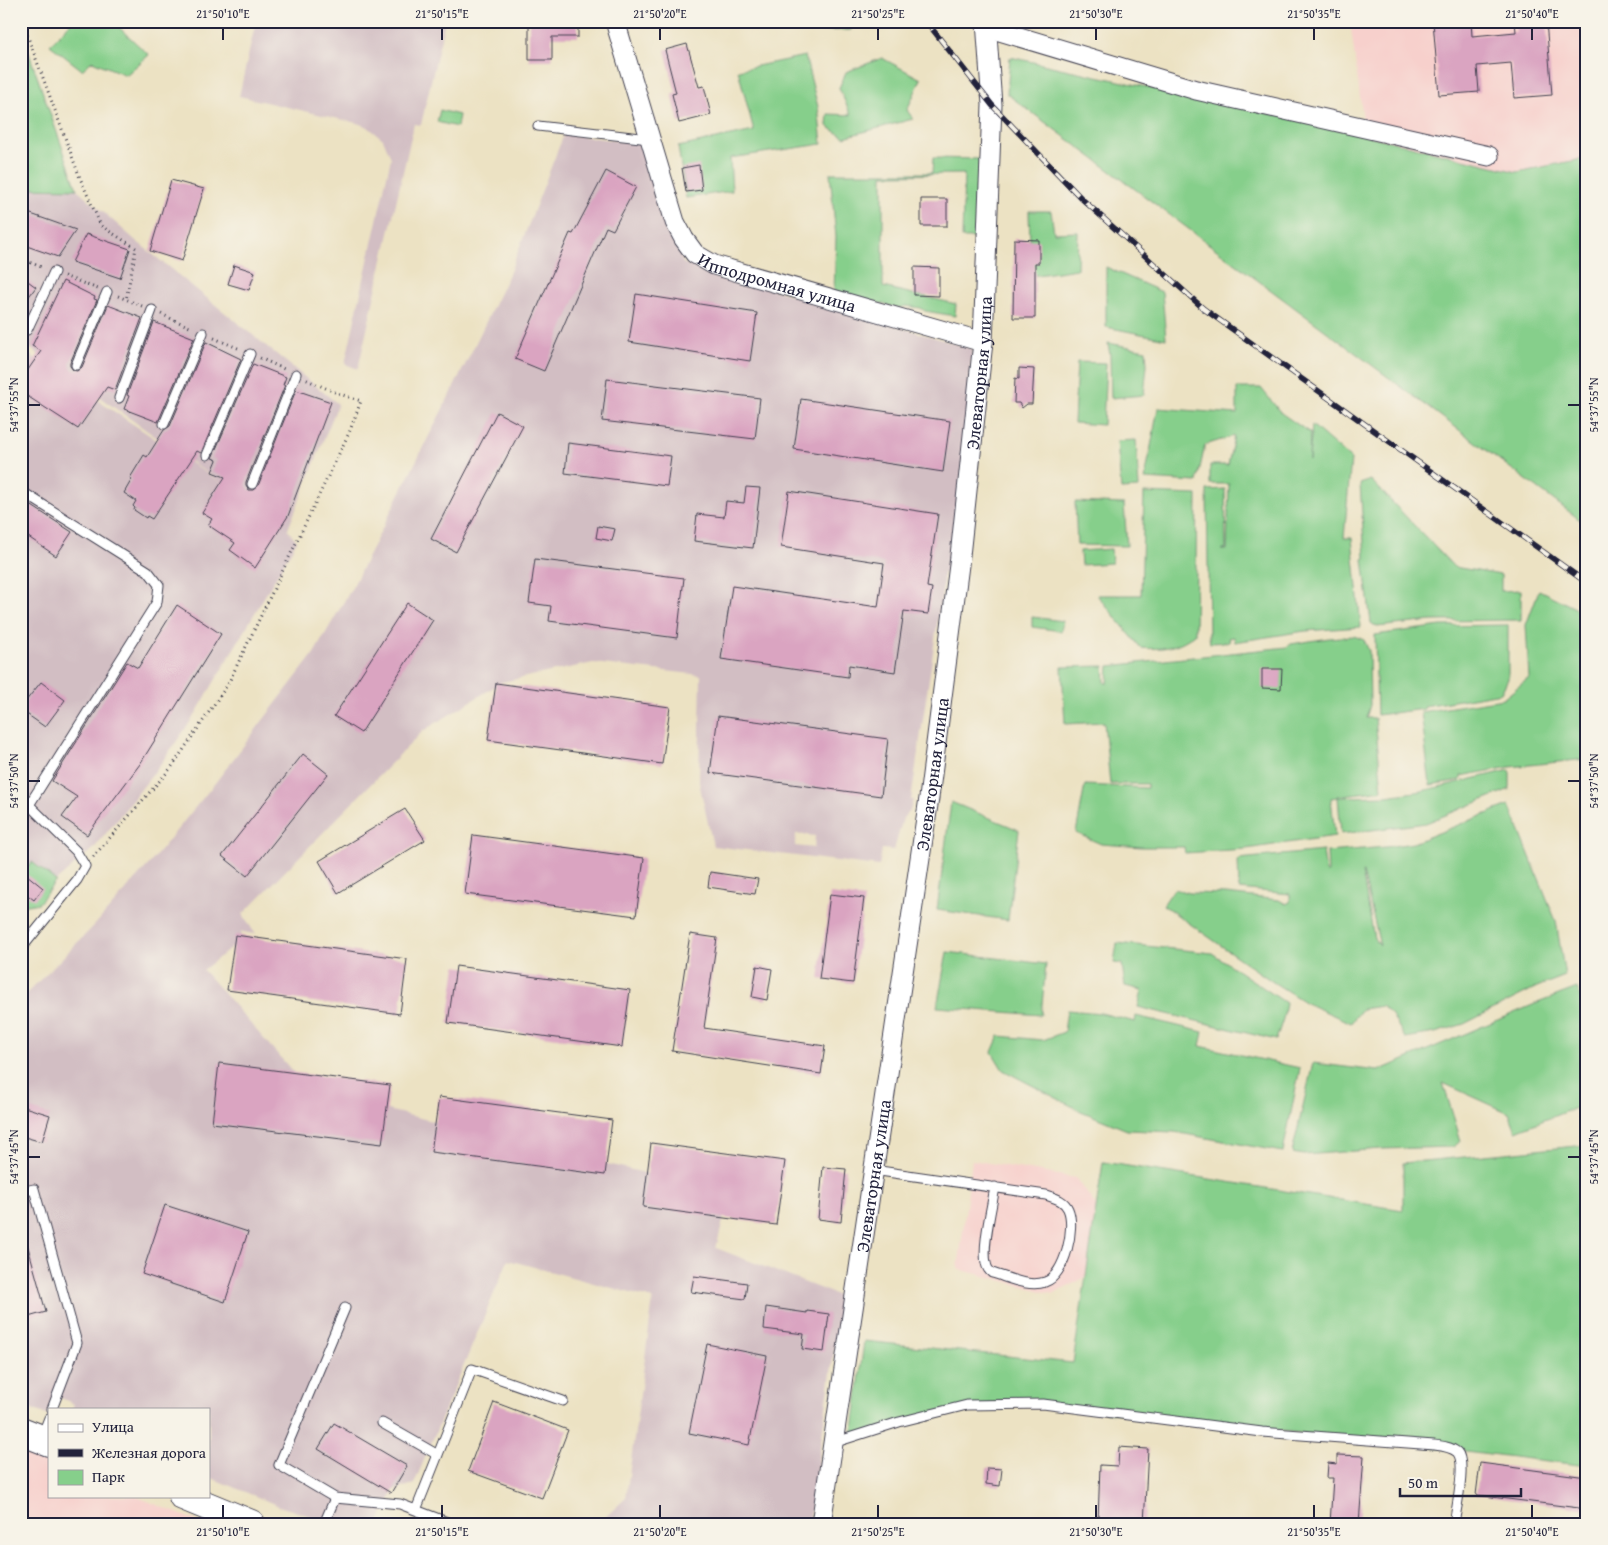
<svg xmlns="http://www.w3.org/2000/svg" width="1608" height="1545" font-family="'Gentium Book Plus',serif">
<style>
.built{fill:#f7d0cc}
.industrial{fill:#d2bec3;fill-rule:evenodd}
.green{fill:#86cf8b;stroke:#547863;fill-rule:evenodd}
.building{fill:#daa4c1}
.lines{fill:none;stroke-linecap:round;stroke-linejoin:round}
.lane-casing{stroke:#403f4f;stroke-width:11}
.street-casing{stroke:#403f4f;stroke-width:21}
.highway-casing{stroke:#403f4f;stroke-width:30}
.path{stroke:#403f4f;stroke-width:3;stroke-dasharray:1 4;stroke-linecap:butt}
.lane{stroke:#fff;stroke-width:9}
.street{stroke:#fff;stroke-width:19}
.highway{stroke:#fff;stroke-width:28}
.rail-casing{stroke:#22223b;stroke-width:5.5}
.rail{stroke:#f7f3e8;stroke-width:4;stroke-dasharray:11;stroke-linecap:butt}
.ticks{fill:none;stroke:#22223b;stroke-width:2}
.labels{text-anchor:middle;dominant-baseline:central;stroke-width:4.5;stroke-linejoin:round;paint-order:stroke}
.street-label{font-size:18px;fill:#22223b;stroke:#f7f3e8}
.neatline{fill:none;stroke:#22223b;stroke-width:2}
.ticks-label{font-size:12px;text-anchor:middle;fill:#22223b}
</style>
<rect width="100%" height="100%" fill="#f7f3e8"/>
<filter id="ink" filterUnits="userSpaceOnUse"><feTurbulence type="fractalNoise" baseFrequency=".02" numOctaves="2"/><feDisplacementMap in="SourceGraphic" scale="10" xChannelSelector="R" yChannelSelector="G"/><feConvolveMatrix kernelMatrix="1 2 1 2 8 2 1 2 1" color-interpolation-filters="sRGB"/></filter>
<filter id="wash" filterUnits="userSpaceOnUse"><feTurbulence type="fractalNoise" baseFrequency=".0096" numOctaves="4" result="noise"/><feDisplacementMap in="SourceGraphic" scale="20" xChannelSelector="R" yChannelSelector="G"/><feGaussianBlur stdDeviation="1.12" result="paint"/><feColorMatrix in="noise" values="0 0 0 0 0 0 0 0 0 0 0 0 0 0 0 0 0 1.4 0 .05"/><feComposite in="paint" operator="in"/></filter>
<g filter="url(#wash)">
<rect width="100%" height="100%" fill="#ece2c3"/>
<path class="built" d="M1350,21H1587V158L1517,172L1365,135Z
M972,1160L1076,1178L1096,1206L1086,1277L1053,1294L958,1269Z
M21,1451L49,1462V1496H135L204,1524H21Z"/>
<path class="industrial" d="M256,21H445L421,125L414,124L358,369L345,364L391,158L383,139L368,127L357,123L239,96Z
M564,134L644,144L683,263L973,349L968,383L970,406L964,457L949,566L946,573H943V585L911,800H913L910,810L903,818L894,850L882,849L879,866L713,846L699,782L701,675L593,663L502,682L423,731L243,914L255,934L241,932L240,941L203,970L310,1091L730,1194L716,1248L842,1297L809,1524H598L626,1498L653,1299L508,1260L414,1484L394,1490L378,1524H334L279,1506L209,1477V1409H72L74,1404L57,1396L49,1409L47,1415L21,1405V999L93,927L151,862L215,783L313,655L353,586L469,357L510,272ZM796,834L815,836L814,848L795,846Z
M21,188L77,189L135,240L338,404L288,529H287L297,541L195,715L157,769L96,846L56,881L33,862L21,873V349L227,487L21,342Z"/>
<path class="green" d="M72,21H112L149,55L126,75L92,61L82,70L50,45Z
M817,21H851V30L817,31Z
M21,31L77,189L21,188Z
M805,56L818,107L822,144L730,158L732,191L686,198L678,147L754,131L738,70Z
M1010,57L1365,135L1517,172L1587,158V525L1007,94Z
M882,58L921,79L907,110L913,119L844,137L827,126L828,114L851,115L839,88L846,72Z
M440,110L459,115L457,127L437,122Z
M933,158L980,159L979,238H962L964,174L883,175V287L956,304L955,316L925,311L921,308L906,306L899,308L834,292L836,237L830,173H932Z
M1029,211H1051L1054,233L1078,232L1077,269L1031,276Z
M1106,267L1162,292L1166,339L1106,327Z
M1108,343L1146,350L1147,365L1144,395L1111,398L1110,355Z
M1077,362L1106,363L1103,425L1074,423Z
M1237,388H1261L1281,413L1310,433L1309,460L1312,425L1351,459L1344,538H1352L1361,627L1305,631L1235,642L1234,637L1229,638L1230,642L1210,643L1209,636L1207,490L1225,489L1226,549L1222,550H1227L1229,484H1210V465H1228L1234,436L1205,445L1197,482L1145,479L1158,408L1237,414Z
M1136,440L1139,488L1121,489L1117,441Z
M1371,480L1454,567L1501,575V591L1521,590V620L1432,621L1377,627L1371,623L1363,559L1365,558L1360,484Z
M1144,493L1197,495L1195,634C1179,647 1162,650 1141,648L1097,595H1141Z
M1075,502L1124,504L1127,546L1077,545Z
M1111,549L1112,563L1081,565L1080,551Z
M1539,590L1583,612L1587,637V759L1510,767L1461,776V780L1430,785L1421,712L1503,699L1529,678L1526,625Z
M1032,617L1063,621L1061,631L1032,627Z
M1508,625V679L1501,693L1424,706V709L1377,715L1375,635L1441,626Z
M1354,636L1364,640L1369,651L1370,705L1366,718H1375L1382,790L1338,796V797L1386,796L1422,791L1510,770V789L1426,823L1341,834L1338,797L1331,798L1335,836L1246,849L1185,853L1184,847H1142L1101,844L1076,833L1085,785L1147,788V784H1110L1104,722L1065,724L1062,667L1104,666L1105,683H1108L1109,666L1287,647L1291,644L1329,638Z
M951,802L1019,830L1008,920L937,910Z
M1509,805L1556,921L1565,976L1537,987L1464,1024L1435,1033L1405,1038L1392,1015L1382,1006L1362,1009L1351,1023L1306,1003L1273,982L1163,905L1174,889L1190,893L1226,894L1279,900L1286,904L1290,902V894L1239,889L1238,859L1323,851L1326,872H1328L1327,852L1386,847L1413,843ZM1362,872H1363L1380,946L1374,938Z
M32,862L56,881L39,903L21,906V873Z
M1117,943L1212,953L1286,1003L1283,1019L1276,1040L1138,1007L1142,990L1125,986L1122,964L1114,963Z
M947,952L1046,964L1041,1015L937,1007Z
M1577,988L1587,1013V1107L1576,1111L1575,1108L1516,1131L1509,1113L1443,1083L1461,1141L1453,1147L1381,1149L1304,1155L1292,1153L1313,1063L1378,1071L1535,1004Z
M1067,1010L1101,1013L1135,1022L1136,1016L1203,1032L1200,1046L1300,1068L1283,1152L1174,1132L1127,1130L1081,1111L1003,1070L992,1052L999,1036L1043,1040L1064,1032Z
M1587,1145V1466L1457,1450L1002,1401L852,1438L864,1341L1073,1363L1103,1162L1403,1210V1163Z"/>
<g id="blocks">
<path class="building" d="M529,21H578V37H552V60H529Z
M1433,21H1471L1472,36L1516,32L1515,21H1546L1552,95L1514,98L1511,63L1477,66L1479,92L1439,95Z
M687,44L699,87L704,86L711,115L679,123L672,94L676,93L665,50Z
M699,165L702,190L686,192L682,168Z
M606,171L636,187L613,230L606,227L544,371L515,359L570,233L573,234Z
M171,180L204,189L182,261L150,251Z
M921,199H947V226H921Z
M28,213L76,230L58,257L21,244V234Z
M86,234L130,249L120,278L72,262Z
M1014,239L1039,240V263H1035V318H1013Z
M234,265L255,272L249,290L228,284Z
M914,267L939,268V296L914,295Z
M21,276L36,287L21,307Z
M63,281L95,297L94,299L97,300L70,363V366L73,370L77,371L82,367L108,305L142,318L115,390L107,387L78,429L21,392V380L41,351L32,346Z
M636,294L757,313L750,361L629,342Z
M154,322L194,338L158,422L124,409L129,396L127,395Z
M206,342L241,359L201,453L197,451L152,519L147,516L146,518L134,510L135,508L133,506L136,501L124,493L132,479L130,478L144,455L147,457L164,430L170,426Z
M253,364L286,377L283,385H285L246,482V485L249,490H253L258,486L296,390L331,402L288,516L255,568L230,550L235,543L208,525L212,519L202,513L225,477L212,472L217,460L212,458Z
M1019,368L1034,369L1032,404H1027L1022,408L1019,403H1014L1015,378L1019,379Z
M607,379L760,398L755,439L602,421Z
M801,399L950,421L943,472L794,449Z
M497,412L523,426L456,552L431,539Z
M568,443L671,456L667,486L565,473Z
M746,487L760,488L753,548L694,541L697,514L724,517L726,501L744,503Z
M789,491L938,514L927,587L932,588L928,614L904,611L895,672L849,665L848,677L721,659L732,586L878,607L884,563L781,547Z
M21,499L72,532L56,556L21,532Z
M598,526L615,529L612,541L596,538Z
M535,559L684,578L677,638L549,621L551,606L529,603Z
M407,603L433,620L361,733L334,716Z
M177,605L221,634L140,764L87,835L62,817L77,797L52,781L127,662L138,668Z
M1262,669H1282L1281,689L1262,688Z
M41,682L65,700L45,727L21,710V707Z
M496,683L670,707L662,764L488,740Z
M718,716L888,739L881,796L710,773Z
M303,754L328,774L247,876L222,856Z
M405,809L425,840L338,893L319,861Z
M473,835L644,858L636,916L465,894Z
M21,870L43,888L34,900L21,890Z
M710,872L758,879L755,894L708,887Z
M830,894L864,898L853,983L819,979Z
M690,934L717,938L704,1028L825,1046L821,1074L672,1051Z
M235,935L407,959L400,1014L227,990Z
M456,966L630,990L622,1047L448,1023Z
M757,966L772,969L767,1000L752,997Z
M219,1063L390,1085L382,1144L212,1123Z
M439,1097L612,1120L605,1175L431,1152Z
M21,1106L50,1115L42,1142L21,1136Z
M651,1143L785,1161L776,1225L643,1207Z
M823,1167L846,1169L841,1222L818,1219Z
M165,1205L248,1232L225,1302L142,1274Z
M21,1236H25L46,1312L21,1319Z
M694,1276L747,1283L745,1299L691,1292Z
M766,1307L807,1313V1311L829,1314L824,1352L802,1349L804,1334L764,1329Z
M707,1344L767,1356L749,1445L689,1433Z
M494,1402L568,1430L542,1498L468,1471Z
M334,1423L407,1466L391,1493L318,1449Z
M1119,1447L1148,1449L1144,1524L1098,1521L1100,1465L1118,1466Z
M1337,1455L1364,1456L1359,1524H1330L1333,1478H1327L1328,1463L1337,1464Z
M1480,1463L1587,1477V1509L1476,1495Z
M987,1468L1002,1469L1000,1486L986,1484Z"/>
</g>
</g>
<g filter="url(#ink)">
<use href="#blocks" fill-opacity="0" stroke="#403f4f" stroke-width="1"/>
<g class="lines">
<g class="lane-casing">
<path id="lane" d="M538,126L649,139
M27,330L54,272
M76,365L107,292
M119,398L152,310
M164,424L203,333
M207,455L250,354
M252,484L296,374
M21,491L148,571L159,585L157,602L29,805
M21,797L76,851L85,866L77,880L21,949
M873,1170L1046,1195C1055,1198 1064,1200 1068,1209C1076,1227 1065,1276 1045,1282C1029,1288 1007,1277 992,1273C988,1270 987,1268 986,1263C982,1246 992,1206 995,1187
M21,1192L34,1189L77,1343L52,1409
M382,1423L438,1455
M42,1436L49,1418
M833,1443L899,1422L967,1405L1043,1404L1262,1432L1434,1445C1442,1446 1451,1447 1457,1452C1467,1462 1456,1510 1454,1524
M335,1498L279,1465L345,1308
M416,1510L472,1369L563,1401
M324,1524L335,1498L400,1504L452,1524"/>
</g>
<g class="street-casing">
<g id="street">
<path id="s1" d="M615,21L675,222L684,239L695,254L714,265L983,342"/>
<path d="M986,27L1196,90L1489,156"/>
<path id="s2" d="M821,1524L929,798L959,565L983,342L992,105L986,21"/>
</g>
</g>
<g class="highway-casing">
<path id="highway" d="M21,1431L49,1442
M183,1496L251,1524"/>
</g>
<path class="path" d="M22,21L80,178L101,226L136,248L126,300
M21,259L44,268
M64,276L98,289
M118,296L142,306
M161,314L192,328
M214,338L240,349
M260,358L286,370
M93,857L171,768L228,684L349,433L361,401L337,393L305,379"/>
<use href="#lane" class="lane"/>
<use href="#street" class="street"/>
<use href="#highway" class="highway"/>
<g class="rail-casing">
<path id="rail" d="M926,21L992,105L1082,199L1204,309L1587,583"/>
</g>
<use href="#rail" class="rail"/>
</g>
</g>
<path class="ticks" d="M223,28V40M442,28V40M660,28V40M878,28V40M1096,28V40M1314,28V40M1532,28V40M28,405H40M1568,405H1580M28,781H40M1568,781H1580M28,1157H40M1568,1157H1580M223,1505V1518M442,1505V1518M660,1505V1518M878,1505V1518M1096,1505V1518M1314,1505V1518M1532,1505V1518"/>
<g class="labels">
<g class="street-label">
<text stroke="none"><textPath href="#s1" startOffset="335">Ипподромная улица</textPath></text>
<text stroke="none"><textPath href="#s2" startOffset="1162">Элеваторная улица</textPath></text>
<text stroke="none"><textPath href="#s2" startOffset="758">Элеваторная улица</textPath></text>
<text stroke="none"><textPath href="#s2" startOffset="352">Элеваторная улица</textPath></text>
</g>
</g>
<rect width="1608" height="1545" fill="none" stroke="#f7f3e8" stroke-width="55"/>
<rect x="48" y="1408" width="162" height="90" fill="#f7f3e8" stroke="#a29fa3"/>
<rect x="58" y="1424" width="25" height="8" fill="#ffffff" stroke="#a29fa3"/>
<text x="92" y="1432" font-size="15" fill="#22223b">Улица</text>
<rect x="58" y="1449" width="25" height="8" fill="#22223b" stroke="#a29fa3"/>
<text x="92" y="1458" font-size="15" fill="#22223b">Железная дорога</text>
<rect x="58" y="1470" width="25" height="15" fill="#86cf8b" stroke="#a29fa3"/>
<text x="92" y="1482" font-size="15" fill="#22223b">Парк</text>
<path d="M1400 1488v8h121v-8" fill="none" stroke="#22223b" stroke-width="2.5"/>
<text x="1408" y="1488" font-size="15" fill="#22223b" stroke="#f7f3e8" stroke-width="4" paint-order="stroke">50 m</text>
<rect x="28" y="28" width="1552" height="1490" class="neatline"/>
<g class="ticks-label">
<text x="223" y="18">21°50'10"E</text>
<text x="442" y="18">21°50'15"E</text>
<text x="660" y="18">21°50'20"E</text>
<text x="878" y="18">21°50'25"E</text>
<text x="1096" y="18">21°50'30"E</text>
<text x="1314" y="18">21°50'35"E</text>
<text x="1532" y="18">21°50'40"E</text>
<text transform="translate(14 405) rotate(-90)" y="4">54°37'55"N</text>
<text transform="translate(1594 405) rotate(-90)" y="4">54°37'55"N</text>
<text transform="translate(14 781) rotate(-90)" y="4">54°37'50"N</text>
<text transform="translate(1594 781) rotate(-90)" y="4">54°37'50"N</text>
<text transform="translate(14 1157) rotate(-90)" y="4">54°37'45"N</text>
<text transform="translate(1594 1157) rotate(-90)" y="4">54°37'45"N</text>
<text x="223" y="1536">21°50'10"E</text>
<text x="442" y="1536">21°50'15"E</text>
<text x="660" y="1536">21°50'20"E</text>
<text x="878" y="1536">21°50'25"E</text>
<text x="1096" y="1536">21°50'30"E</text>
<text x="1314" y="1536">21°50'35"E</text>
<text x="1532" y="1536">21°50'40"E</text>
</g>
</svg>
